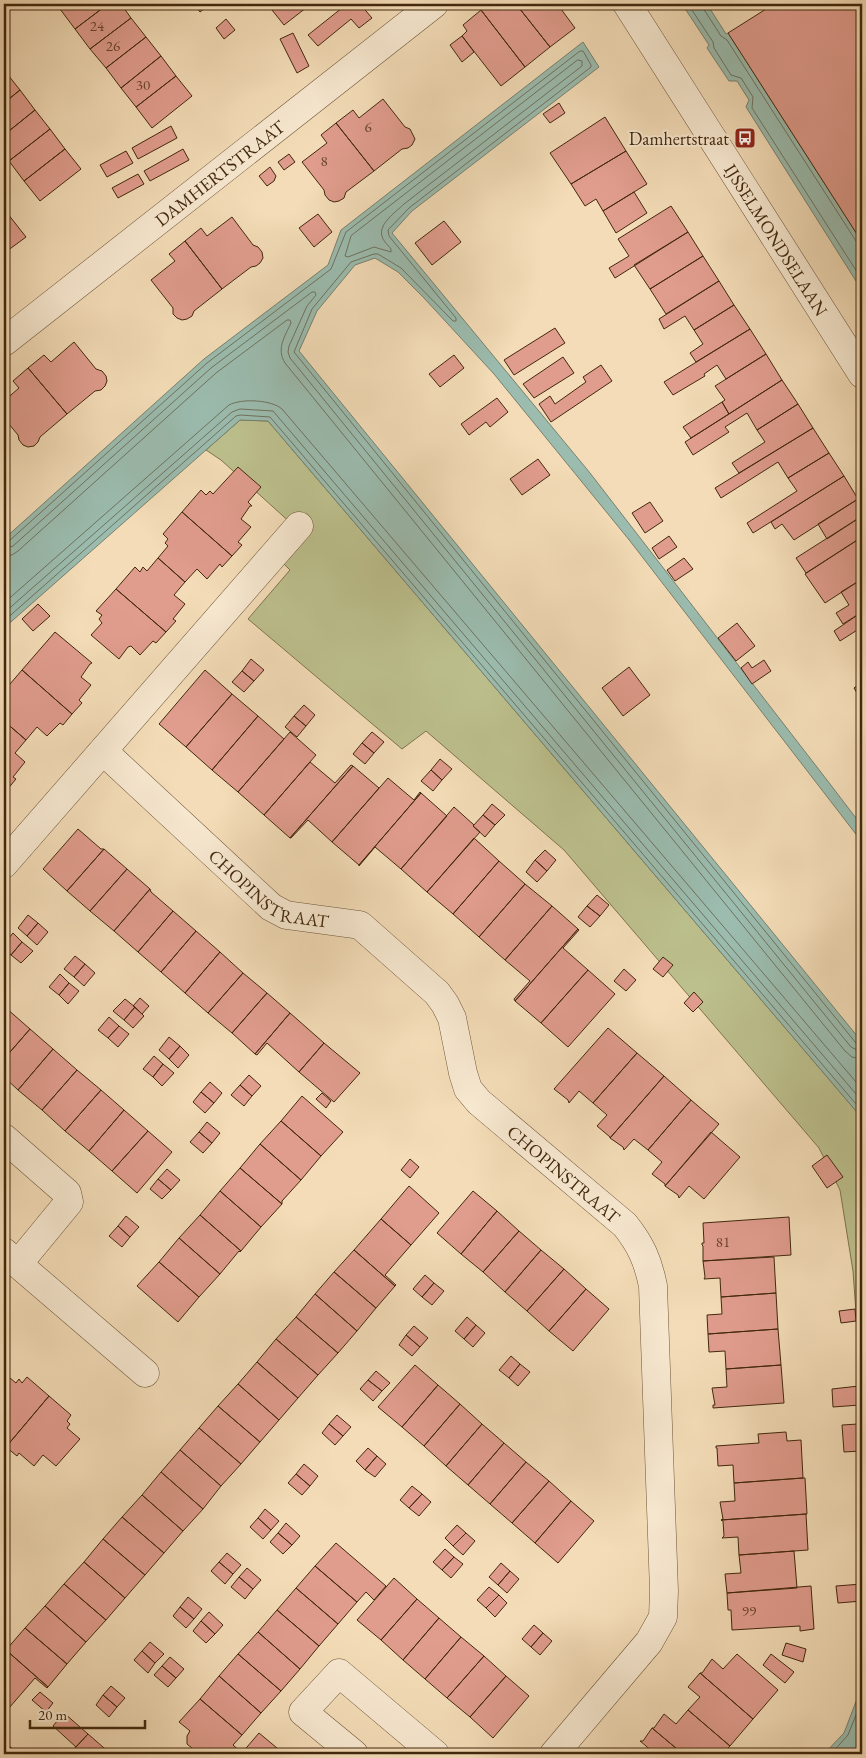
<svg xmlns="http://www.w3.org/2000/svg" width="866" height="1758" font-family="'EB Garamond',serif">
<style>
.green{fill:#bcc08d;stroke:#7f744d}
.water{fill:#9bbcaf;stroke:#77816e}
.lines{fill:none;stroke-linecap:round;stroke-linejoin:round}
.shore{stroke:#6e725e;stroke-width:1}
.building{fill:#e09c8d;stroke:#42280d}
.minor-casing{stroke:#6e5538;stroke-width:29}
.minor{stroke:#f7e8d0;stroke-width:28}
.labels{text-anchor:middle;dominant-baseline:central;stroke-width:4;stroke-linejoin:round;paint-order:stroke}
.number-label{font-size:15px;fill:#6a452d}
.poi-label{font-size:18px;fill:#42280d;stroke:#f7e8d0;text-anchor:end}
.street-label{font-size:18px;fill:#42280d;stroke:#f7e8d0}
</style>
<rect width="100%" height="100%" fill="#f3dcb7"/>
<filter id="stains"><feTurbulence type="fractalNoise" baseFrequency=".004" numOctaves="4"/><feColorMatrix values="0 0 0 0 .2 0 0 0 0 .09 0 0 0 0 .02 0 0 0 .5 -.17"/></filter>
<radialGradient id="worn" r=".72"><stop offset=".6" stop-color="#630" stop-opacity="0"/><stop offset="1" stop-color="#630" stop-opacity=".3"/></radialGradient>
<path class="green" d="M240,420L268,421L862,1118V1396L853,1271L840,1190L819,1148L564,850L426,731L402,749L248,619L290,570L271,551L293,525L221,460L206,450Z"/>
<path class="water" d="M682,4H707L726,34L728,33L862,242V281H856L746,107L749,100L737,81H729L707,48L709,45Z
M583,42L599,67L412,211L392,233L590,473L830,784L862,826V842L630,541L494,374L424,298L398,272L375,258L355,265L317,311L299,351L862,1042V1118L268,421L240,420L4,628V539L204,359L328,265L341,230Z
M862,1686V1754H824L844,1733Z"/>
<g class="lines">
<path class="shore" d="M688,4L713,42L714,48L731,75L741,78L753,97L752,108L859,275L862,276
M703,4V8L721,36L727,40L856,241L862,243
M578,60L582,61V66L404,204C397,211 378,224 382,236C383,241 388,245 391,249V252L374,247L348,257L345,256L351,236Z
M4,542L9,541L207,363L331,269L346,232L580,51H583L591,65V67L409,208L388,230L389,236L456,318V321H453L401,268L378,254H374L351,262L312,309L294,352L856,1043L862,1045
M4,549L13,546L211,368L312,292H315L316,295L307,306L289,346L288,352L290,358L851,1047L857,1050L862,1051
M4,556L12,555L18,551L216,373L287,320H290L291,323C285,336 276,349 285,363L845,1051L852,1057L862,1059
M4,603L229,405C242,398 272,400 282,409L862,1089
M4,613L232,412L240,409L273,411L862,1101
M4,621L236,416L240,415L270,417L862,1111
M831,1754L848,1735L862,1700"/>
</g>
<path class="building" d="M66,4H108L75,29L60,9Z
M108,4H121L131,18L90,49L75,29Z
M194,4H210L200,12Z
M269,4H311L284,25L268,5Z
M347,4H360L372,18L359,28L351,19L318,46L308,35Z
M490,4H516L550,47L525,67L481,10Z
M516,4H564L565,6L561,9L575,28L550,47Z
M774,4H862V242L728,33Z
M481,10L525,67L501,86L462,36L467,31L463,25Z
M131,18L146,37L106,68L90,49Z
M226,19L235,30L224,39L216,28Z
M293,33L309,66L297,73L280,39Z
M462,36L474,52L462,62L450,45Z
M146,37L161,56L121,88L106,68Z
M161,56L176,76L136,107L121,88Z
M4,70L20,90L4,103Z
M176,76L192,96L152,128L136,107Z
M20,90L35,110L4,135V103Z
M383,99L405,127L410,129L415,139L412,145L408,148L402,149L374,171L336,123L353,110L359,118Z
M559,103L565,113L550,123L543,114Z
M35,110L50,129L9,161L4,154V135Z
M605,117L626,151L571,184L550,153Z
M336,123L374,171L346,192L344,198L339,201L334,202L329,200L325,195L324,190L302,162L327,143L321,135Z
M171,126L177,138L138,159L132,148Z
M50,129L65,149L24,181L9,161Z
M65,149L81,169L40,201L24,181Z
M183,149L189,160L150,181L144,171Z
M126,151L133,163L107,177L100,165Z
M626,151L647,184L603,211L596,199L585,206L571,184Z
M289,154L295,162L284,170L278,162Z
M270,167L276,176L274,181L267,186L259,176Z
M138,174L144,184L118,198L112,188Z
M634,192L647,213L616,233L603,211Z
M671,206L688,232L615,278L609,268L629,256L618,239Z
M4,209L26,237L7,251L4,250Z
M318,214L332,232L314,247L299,228Z
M232,217L253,245L258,247L262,252L263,258L260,263L256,266L251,267L222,289L185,241L201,228L207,236Z
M444,221L461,242L432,265L415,243Z
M688,232L703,256L650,289L634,265Z
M185,241L222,289L194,311L192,316L187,319L182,320L177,318L173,314V308L151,280L175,261L169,254Z
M703,256L719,281L666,314L650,289Z
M719,281L734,305L694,330L685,316L664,329L659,319Z
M734,305L750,329L696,362L690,353L703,344L694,330Z
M555,328L565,343L514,375L504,360Z
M750,329L766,354L726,379L717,365L704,374L705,376L673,395L664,382Z
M74,342L96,369L102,371L106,376L107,381L105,386L101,390L95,391L67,414L28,368L44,355L51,362Z
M766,354L782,380L729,414L722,402L725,400L715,386Z
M454,355L464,368L440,387L429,374Z
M563,357L574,373L534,398L523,384Z
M601,365L612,381L551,422L539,404L550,396L555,404L586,382L583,377Z
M28,368L67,414L40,437L38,442L34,446L28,447L23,445L19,440L18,435L4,418V401L19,388L13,381Z
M782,380L798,404L757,430L747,413L725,427L729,432L693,455L685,442Z
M497,398L508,412L490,427L486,422L469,435L461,424Z
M722,402L729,414L691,438L683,427Z
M798,404L813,428L739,473L732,463L765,442L757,430Z
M813,428L829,453L788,478L778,462L721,498L715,488Z
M829,453L844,476L753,533L747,523L797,491L788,478Z
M538,459L550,475L522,495L510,479Z
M238,467L261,487L248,502L252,506H250L241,519L251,527L238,542L242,545L232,556L182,512L201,490L206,495L210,491L213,494Z
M844,476L858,499L794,540L782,524L775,529L771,522Z
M858,499L862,505V516L827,539L818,524Z
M650,502L663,521L645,533L632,513Z
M182,512L232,556L222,567L220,564L207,579L197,569L185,582L158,558L168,546L165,543L168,539L163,534Z
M862,516V537L806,573L796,558Z
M669,536L677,547L659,559L652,548Z
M862,537V579L825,603L805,574Z
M158,558L185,582L174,595L185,604L173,619L176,621L166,632L116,589L135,567L140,572L143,567L147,571Z
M684,558L693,569L675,581L667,570Z
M862,579V612L843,624L836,613L849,605L841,592Z
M116,589L166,632L156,643L153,641L140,655L131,646L128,647L119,659L91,635L102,623L99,619L102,615L96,611Z
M38,604L50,616L33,631L22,619Z
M862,612V627L840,641L834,631Z
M737,623L755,646L736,661L718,638Z
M55,632L92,663L90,664L81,677L91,685L79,700L82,703L72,714L22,670Z
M251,659L264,670L254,681L242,671Z
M764,660L771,671L752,684L741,668L748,662L752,668Z
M629,667L650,695L623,716L602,688Z
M22,670L72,714L63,725L60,723L47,736L37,727L26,740L4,721V709L9,704L5,701L8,697L4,691Z
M205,670L232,694L186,747L159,724Z
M242,671L254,681L244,692L232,682Z
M862,682V696L860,698L854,688Z
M232,694L258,716L212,770L186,747Z
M304,705L315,715L306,726L294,716Z
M258,716L284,739L238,792L212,770Z
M294,716L306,726L297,737L285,727Z
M4,721L26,740L15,753L25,762L13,777L16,779L6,791L4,789Z
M290,732L316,755L264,815L238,792Z
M372,732L384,742L374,753L362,743Z
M362,743L374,753L365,764L353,754Z
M440,759L452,769L442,780L431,770Z
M310,762L335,783L351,765L353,766L290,838L264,815Z
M353,766L379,788L332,842L308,820L291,838H290Z
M431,770L442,780L433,791L421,781Z
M388,778L414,800L420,792L421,793L359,865L332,842Z
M421,793L447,816L401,869L375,847L359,866V865Z
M492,804L505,815L495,825L483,815Z
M454,807L474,825L473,826L480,832L427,892L401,869Z
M483,815L495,825L485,837L473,826Z
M78,829L101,849H104L67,891L43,869Z
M474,838L499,861L453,914L427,892Z
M104,849L127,869L90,911L67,891Z
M545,850L556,860L547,871L535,860Z
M535,860L547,871L537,882L526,872Z
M499,861L525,884L479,937L453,914Z
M127,869L150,889L114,931L90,911Z
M525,884L552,906L505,960L479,937Z
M150,889L151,892L173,911L138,952L114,931Z
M597,895L609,905L600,916L587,906Z
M552,906L578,929L515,1001L514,999L530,981L505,960Z
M587,906L600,916L590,927L578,917Z
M173,911L196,931L161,972L138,952Z
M28,915L38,923L27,936L18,928Z
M38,923L48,932L37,945L27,936Z
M578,929L579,930L563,948L588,970L541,1023L515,1001Z
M196,931L220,952L185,993L161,972Z
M13,933L22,942L11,955L4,948V944Z
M22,942L33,951L21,963L11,955Z
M220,952L243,973L208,1013L185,993Z
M75,956L85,964L74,977L64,969Z
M663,957L673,965L663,977L653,969Z
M85,964L95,973L84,986L74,977Z
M624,969L636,980L626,991L614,981Z
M588,970L615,994L568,1047L541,1023Z
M243,973L267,993L232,1033L208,1013Z
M60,974L69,983L59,995L49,987Z
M69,983L79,991L68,1004L59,995Z
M694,992L703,1002L693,1012L684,1003Z
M267,993L290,1013L255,1054L232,1033Z
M140,998L149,1006L142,1014L133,1006Z
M125,999L135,1007L124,1020L113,1011Z
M135,1007L144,1016L133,1028L124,1020Z
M6,1008L30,1029L4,1059V1011Z
M290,1013L324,1043L299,1072L267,1043L257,1055L255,1054Z
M109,1017L119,1026L108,1038L98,1030Z
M119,1026L129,1034L118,1047L108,1038Z
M608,1028L637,1053L593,1103L579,1091L569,1103L568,1100L554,1089Z
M30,1029L53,1049L18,1090L4,1077V1059Z
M169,1037L180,1046L169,1059L159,1050Z
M324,1043L360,1073L334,1102L299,1072Z
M180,1046L189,1055L178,1068L169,1059Z
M53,1049L77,1070L42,1110L18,1090Z
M637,1053L664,1076L610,1138V1137L597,1126L607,1115L593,1103Z
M154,1056L163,1064L153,1077L143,1069Z
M163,1064L174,1073L162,1086L153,1077Z
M77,1070L101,1090L65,1131L42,1110Z
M249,1075L261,1086L252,1096L240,1085Z
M664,1076L691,1100L648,1150L634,1139L624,1150L623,1147L610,1138Z
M210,1082L222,1093L214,1103L201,1092Z
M240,1085L252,1096L244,1106L231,1095Z
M101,1090L124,1110L89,1151L65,1131Z
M201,1092L214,1103L205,1113L193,1102Z
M322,1093L331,1101L326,1108L316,1099Z
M302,1096L343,1132L321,1156L281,1121Z
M691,1100L719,1124L665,1186V1184L652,1174L662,1162L648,1150Z
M124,1110L148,1131L112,1171L89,1151Z
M281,1121L321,1156L301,1180L260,1144Z
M207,1122L220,1133L212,1143L199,1132Z
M148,1131L172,1152L137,1193L112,1171Z
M199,1132L212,1143L203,1153L190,1142Z
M711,1132L740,1157L704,1199L689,1186L679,1198L678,1195L665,1186Z
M260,1144L301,1180L282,1201V1204L240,1168Z
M827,1155L843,1177L827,1188L812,1166Z
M410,1159L419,1167L410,1178L401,1170Z
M240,1168L282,1204L261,1227L220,1191Z
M167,1169L180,1180L171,1190L158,1179Z
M158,1179L171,1190L162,1199L150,1189Z
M409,1186L439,1213L411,1245L381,1219Z
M220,1191L261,1227L241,1251L200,1215Z
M473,1191L497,1211L461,1254L437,1233Z
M497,1211L519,1231L483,1272L461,1254Z
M200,1215L241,1251L240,1252L239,1251L220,1274L179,1238Z
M126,1216L139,1227L130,1237L118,1226Z
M789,1217L791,1255L703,1261V1246L702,1245V1243H704L703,1223Z
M381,1219L411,1245L385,1275L396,1285L395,1286L354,1250Z
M118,1226L130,1237L122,1247L109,1236Z
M519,1231L541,1250L505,1292L483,1272Z
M179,1238L220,1274L199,1297L159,1262Z
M354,1250L395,1286L376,1308L334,1272Z
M541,1250L564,1269L527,1311L505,1292Z
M774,1257L776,1293L721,1297L720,1278L704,1279L705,1277L703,1261Z
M159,1262L199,1297L178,1322L137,1286Z
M564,1269L586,1289L549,1331L527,1311Z
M334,1272L376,1308L357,1331L315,1294Z
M425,1275L434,1283L422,1297L413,1289Z
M434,1283L444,1291L432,1305L422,1297Z
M586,1289L609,1309L573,1351L549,1331Z
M776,1293L778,1329L708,1334L707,1315L722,1314L721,1297Z
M315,1294L357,1331L338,1353L296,1317Z
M855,1309L856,1321L841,1323L839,1311Z
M296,1317L338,1353L318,1375L276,1339Z
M467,1317L476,1325L464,1339L455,1331Z
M476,1325L485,1333L473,1347L464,1339Z
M414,1326L428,1338L420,1347L406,1335Z
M778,1329L781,1365L726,1369L725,1351L709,1352L708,1334Z
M406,1335L420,1347L412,1356L399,1345Z
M276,1339L318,1375L298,1398L257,1362Z
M511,1356L520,1364L509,1378L499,1370Z
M257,1362L298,1398L279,1420L238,1384Z
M520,1364L530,1372L518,1386L509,1378Z
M415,1365L438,1385L402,1427L378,1407Z
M781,1365L784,1403L713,1408V1405H715L712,1388L727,1387L726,1369Z
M376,1371L390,1383L382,1391L368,1380Z
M4,1373L16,1383L19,1379L22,1383L27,1377L49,1396L6,1447L4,1445Z
M368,1380L382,1391L373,1401L360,1389Z
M238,1384L279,1420L260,1442L218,1406Z
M438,1385L460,1404L424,1446L402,1427Z
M859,1386L860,1405L833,1407L832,1389Z
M49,1396L71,1415L67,1421L70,1424L67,1428L80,1439L56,1466L43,1455L34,1466L19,1453L17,1456L6,1447Z
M460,1404L482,1424L446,1466L424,1446Z
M218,1406L260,1442L241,1464L199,1428Z
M337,1415L351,1427L343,1436L329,1424Z
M329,1424L343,1436L335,1445L322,1433Z
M482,1424L504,1443L468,1485L446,1466Z
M858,1424L861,1451L844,1452L842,1425Z
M199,1428L241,1464L221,1486L180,1450Z
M786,1432L787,1441L801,1440L803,1478L734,1483L733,1465L718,1466L717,1448H716V1446L759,1443L758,1434Z
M504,1443L526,1462L490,1504L468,1485Z
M368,1448L377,1456L365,1470L356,1461Z
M180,1450L221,1486L203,1509L161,1472Z
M377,1456L386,1464L375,1477L365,1470Z
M526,1462L549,1481L512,1523L490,1504Z
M304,1464L318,1476L310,1486L296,1474Z
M161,1472L203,1509L183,1531L142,1495Z
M296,1474L310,1486L302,1495L288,1483Z
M803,1478H805L807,1514L721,1520L723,1519L720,1502L735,1501L734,1483Z
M549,1481L571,1501L535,1543L512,1523Z
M412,1486L422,1494L409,1508L400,1500Z
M422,1494L431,1502L419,1516L409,1508Z
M142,1495L183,1531L164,1553L122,1517Z
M571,1501L594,1521L558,1563L535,1543Z
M265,1509L279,1521L271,1530L258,1518Z
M806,1514L808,1550L739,1555L738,1537L722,1538L724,1536L723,1521L721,1520Z
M122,1517L164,1553L145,1575L103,1539Z
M258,1518L271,1530L263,1539L250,1527Z
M286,1523L300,1536L292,1545L278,1533Z
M457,1525L466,1533L453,1546L445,1538Z
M278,1533L292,1545L283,1554L270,1542Z
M466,1533L475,1541L463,1555L453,1546Z
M103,1539L145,1575L125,1598L84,1562Z
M336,1543L386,1586L374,1600L366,1592L357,1602L315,1566Z
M445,1549L454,1557L442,1570L433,1562Z
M794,1551L797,1588L727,1593L725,1574L741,1573L739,1555Z
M227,1553L241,1565L233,1574L219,1562Z
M454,1557L463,1564L451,1578L442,1570Z
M84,1562L125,1598L106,1620L64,1584Z
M219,1562L233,1574L225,1584L211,1571Z
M501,1563L510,1571L498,1585L489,1577Z
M315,1566L357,1602L338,1624L296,1588Z
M247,1568L261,1580L253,1589L239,1577Z
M510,1571L519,1579L507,1593L498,1585Z
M239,1577L253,1589L245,1599L231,1587Z
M394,1578L417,1599L381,1640L357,1620Z
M64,1584L106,1620L86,1642L45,1606Z
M862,1584V1601L838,1603L836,1586Z
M811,1586L814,1629L800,1631V1626L732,1630L731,1610H728L727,1593Z
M489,1587L499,1595L486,1608L477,1600Z
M296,1588L338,1624L319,1646L277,1610Z
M499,1595L507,1603L495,1617L486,1608Z
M188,1597L202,1609L194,1619L180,1607Z
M417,1599L439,1618L403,1660L381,1640Z
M45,1606L86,1642L67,1664L25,1628Z
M180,1607L194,1619L186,1628L173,1616Z
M277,1610L319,1646L300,1669L258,1632Z
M209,1612L223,1625L215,1634L201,1621Z
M439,1618L461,1637L425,1679L403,1660Z
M201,1621L215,1634L206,1643L193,1631Z
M534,1625L543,1633L531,1647L522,1639Z
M25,1628L67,1664L48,1687L6,1650Z
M258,1632L300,1669L281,1691L238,1654Z
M543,1633L552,1641L540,1655L531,1647Z
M461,1637L484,1656L447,1698L425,1679Z
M150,1642L164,1654L155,1663L142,1651Z
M786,1643L806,1649L803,1662L782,1655Z
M6,1650L48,1687L47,1688L35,1678L9,1708L4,1703V1654Z
M142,1651L155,1663L148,1673L134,1660Z
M238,1654L281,1691L261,1713L219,1676Z
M737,1654L778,1690L753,1719L700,1673H702L712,1659L723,1669Z
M771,1654L794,1672L785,1683L763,1665Z
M484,1656L506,1676L470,1717L447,1698Z
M170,1657L184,1669L176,1678L162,1666Z
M162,1666L176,1678L168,1687L154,1675Z
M700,1673L753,1719L730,1746L688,1710L700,1697L688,1687Z
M219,1676L261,1713L242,1735L200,1699Z
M506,1676L529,1696L493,1738L470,1717Z
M111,1686L125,1698L117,1707L103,1695Z
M40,1692L53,1703L46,1712L32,1700Z
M103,1695L117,1707L109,1717L96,1705Z
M200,1699L242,1735L233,1745L242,1753L241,1754H199L187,1744V1736L190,1731L179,1722Z
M688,1710L730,1746L722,1754H683L652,1728H654L664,1714L676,1724Z
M64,1713L88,1734L76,1747L53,1726Z
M652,1728L683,1754H650L652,1751L640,1741H643Z
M259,1733L283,1753L282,1754H241Z
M88,1734L111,1754H76L72,1751Z
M4,1741L18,1754H4Z"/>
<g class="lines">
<g class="minor-casing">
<g id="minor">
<path id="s1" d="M627,4L862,374"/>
<path id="s2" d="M4,342L434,4"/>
<path id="s3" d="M103,751L271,907L286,915L360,925L437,993L445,1004L452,1018L463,1073L468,1089L479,1102L625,1225C641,1245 648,1261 653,1286L664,1591L663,1617L649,1642L554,1754"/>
<path d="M4,864L299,526"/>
<path d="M4,1138L67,1193L69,1202L18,1264"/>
<path d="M4,1252L145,1373"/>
<path d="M354,1754L303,1712L339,1673L435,1754"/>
</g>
</g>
<use href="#minor" class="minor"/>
</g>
<defs>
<g id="bus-square" transform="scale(1.125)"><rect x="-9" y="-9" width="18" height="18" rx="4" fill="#8f2418" stroke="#f7e8d0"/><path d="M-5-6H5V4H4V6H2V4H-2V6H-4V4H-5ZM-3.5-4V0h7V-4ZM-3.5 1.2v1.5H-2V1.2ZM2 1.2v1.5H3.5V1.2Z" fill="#fff"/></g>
</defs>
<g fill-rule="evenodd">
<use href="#bus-square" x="745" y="138"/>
</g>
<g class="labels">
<g class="number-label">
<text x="97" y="25">24</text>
<text x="113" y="45">26</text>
<text x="143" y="84">30</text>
<text x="368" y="126">6</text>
<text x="324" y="160">8</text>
<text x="723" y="1241">81</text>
<text x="749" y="1610">99</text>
</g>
<g class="poi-label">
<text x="729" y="138">Damhertstraat</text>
</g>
<g class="street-label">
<text stroke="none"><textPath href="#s2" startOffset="274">DAMHERTSTRAAT</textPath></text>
<text stroke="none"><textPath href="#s1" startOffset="279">IJSSELMONDSELAAN</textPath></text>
<text stroke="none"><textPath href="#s3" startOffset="219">CHOPINSTRAAT</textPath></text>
<text stroke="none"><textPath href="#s3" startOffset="654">CHOPINSTRAAT</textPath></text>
</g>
</g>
<rect width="866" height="1758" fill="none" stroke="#f3dcb7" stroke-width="20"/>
<rect x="5" y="5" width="856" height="1748" fill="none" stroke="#42280d" stroke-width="2.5"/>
<rect x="10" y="10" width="846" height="1738" fill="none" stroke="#42280d"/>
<path d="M30 1720v8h115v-8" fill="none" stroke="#42280d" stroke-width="2.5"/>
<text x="38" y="1720" font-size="15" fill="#42280d" stroke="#f7e8d0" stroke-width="4" paint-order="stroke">20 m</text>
<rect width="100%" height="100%" filter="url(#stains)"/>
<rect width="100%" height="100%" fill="url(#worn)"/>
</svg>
